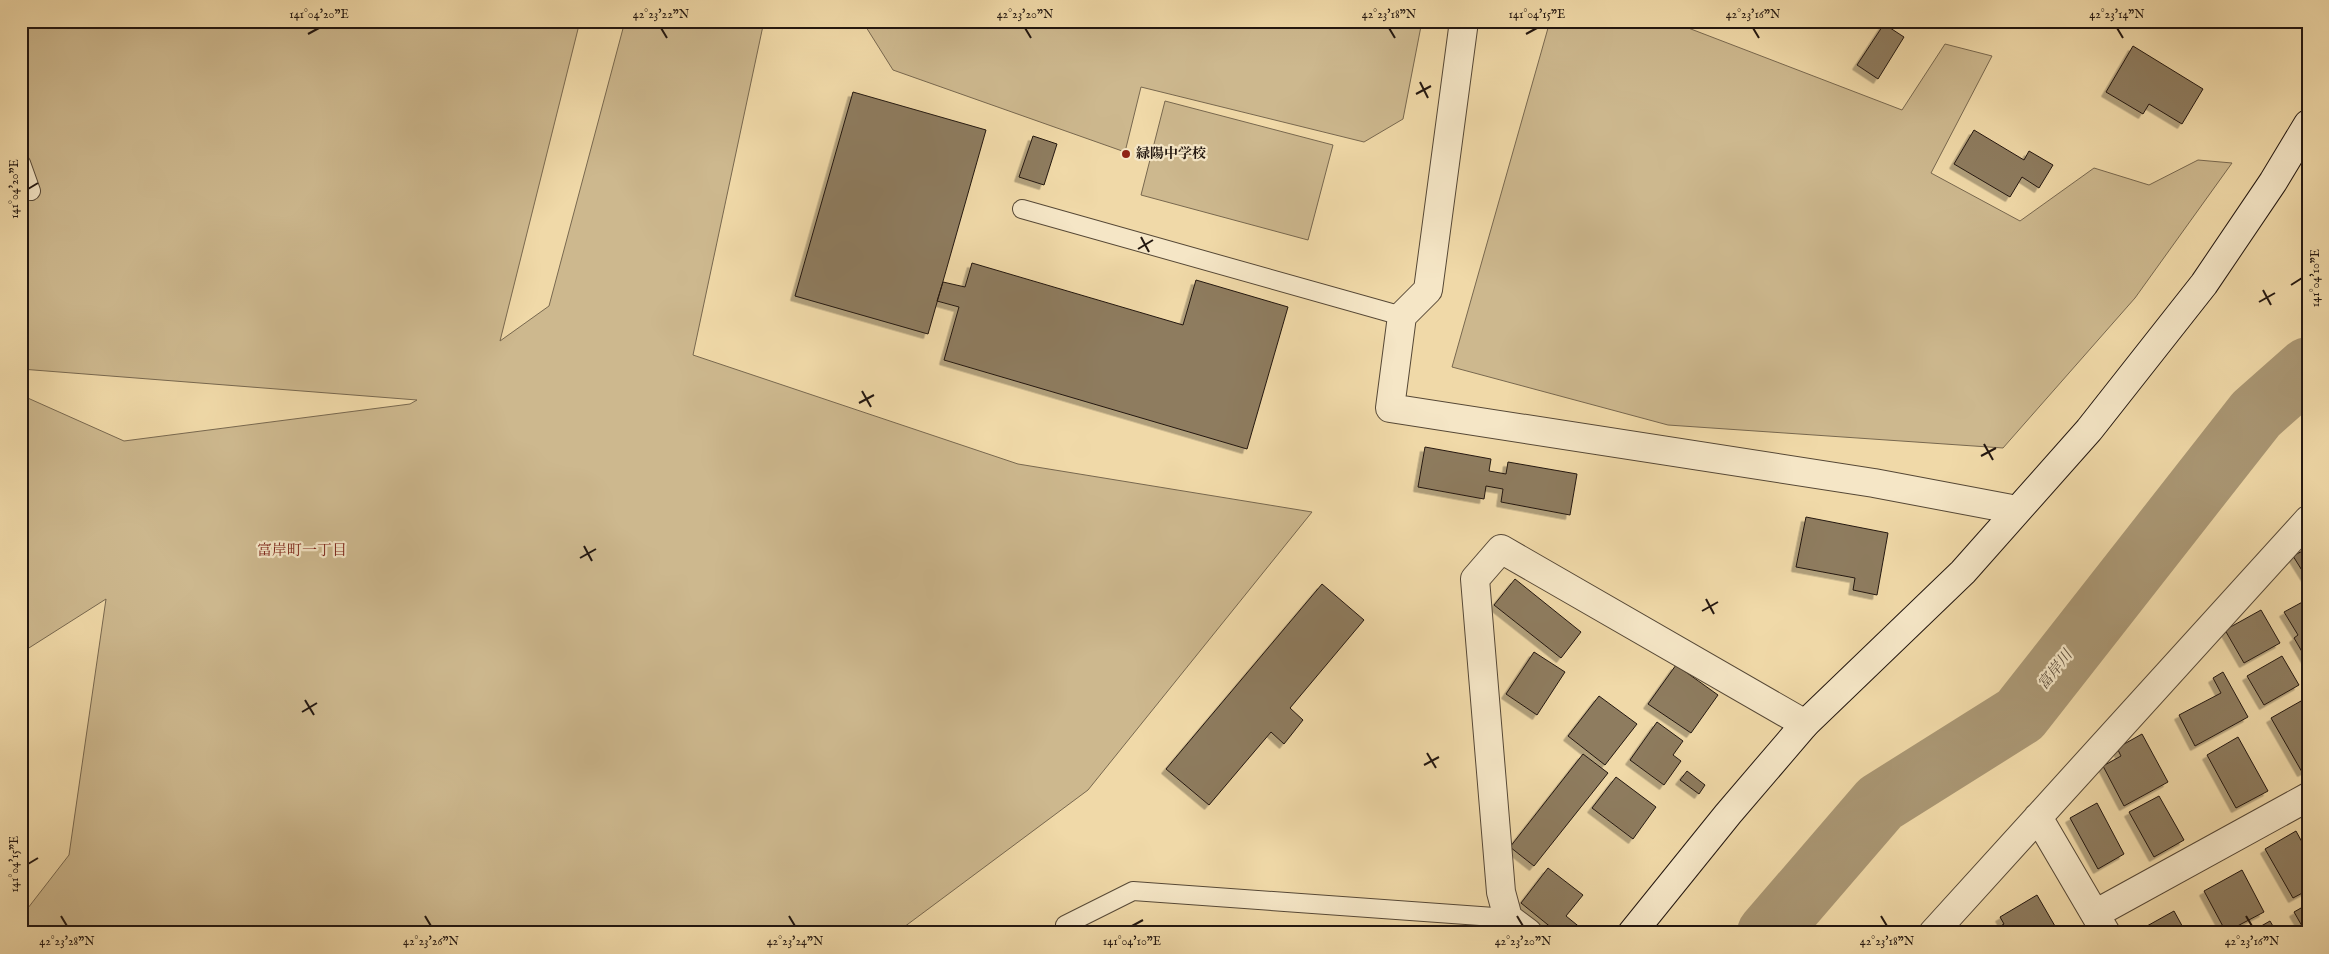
<svg xmlns="http://www.w3.org/2000/svg" width="2329" height="954" font-family="'IM FELL English','Noto Serif JP',serif">
<style>
.green{fill:#cdb88e;stroke:#78684f}
.lines{fill:none;stroke-linecap:round;stroke-linejoin:round}
.river{stroke:#aa9774;stroke-width:62}
.building{fill:#8e7c5f;stroke:#231710;filter:url(#shadow)}
.lane-casing{stroke:#564836;stroke-width:20}
.street-casing{stroke:#564836;stroke-width:30}
.secondary-casing{stroke:#231710;stroke-width:30}
.lane{stroke:#f5e6c6;stroke-width:18}
.street{stroke:#f5e6c6;stroke-width:28}
.secondary{stroke:#f5e6c6;stroke-width:28}
.ticks{fill:none;stroke:#231710;stroke-width:2}
.poi-dot{fill:#8f2418;stroke:#f5e6c6;stroke-width:2}
.labels{text-anchor:middle;dominant-baseline:central;stroke-width:4.5;stroke-linejoin:round;paint-order:stroke}
.poi-label{font-size:14px;font-weight:bold;fill:#231710;stroke:#f5e6c6;text-anchor:start}
.neighbourhood-label{font-size:15px;fill:#7a1f14;stroke:#f5e6c6}
.water-label{font-size:15px;font-style:italic;fill:#594a38;stroke:#f5e6c6}
.neatline{fill:none;stroke:#231710;stroke-width:2}
.ticks-label{font-size:12px;text-anchor:middle;fill:#231710}
</style>
<defs>
<filter id="shadow"><feDropShadow dx="-4.5" dy="4.5" stdDeviation="0" flood-color="#0004"/></filter>
</defs>
<rect width="100%" height="100%" fill="#f0d9a8"/>
<filter id="stains"><feTurbulence type="fractalNoise" baseFrequency=".004" numOctaves="4"/><feColorMatrix values="0 0 0 0 .2 0 0 0 0 .09 0 0 0 0 .02 0 0 0 .5 -.17"/></filter>
<radialGradient id="worn" r=".72"><stop offset=".6" stop-color="#630" stop-opacity="0"/><stop offset="1" stop-color="#630" stop-opacity=".3"/></radialGradient>
<path class="green" d="M21,21H580L500,341L549,306L625,21H764L693,355L1018,464L1312,512L1088,790L896,933H21V917L69,855L106,599L21,653V395L124,441L410,404L417,400L21,369Z
M868,21H1422L1403,119L1364,142L1141,87L1125,152L893,70L866,27Z
M1550,21H1670L1902,110L1945,44L1992,56L1931,173L2020,221L2094,168L2149,185L2198,160L2232,163L2135,298L2003,448L1668,425L1452,367Z
M1165,101L1333,145L1308,240L1141,195Z"/>
<g class="lines">
<path class="river" d="M1768,933L1880,803L2020,715L2256,414L2308,368"/>
</g>
<path class="building" d="M1884,24L1904,37L1878,79L1857,65Z
M2133,46L2203,89L2182,124L2149,104L2143,114L2106,92Z
M853,92L986,130L928,334L795,296Z
M1974,130L2024,160L2029,151L2053,165L2039,188L2022,177L2010,197L1954,164Z
M1033,136L1057,144L1044,185L1019,177Z
M972,263L1183,325L1196,280L1288,307L1247,449L944,360L959,307L937,301L943,282L965,287Z
M1425,447L1491,459L1489,471L1506,474L1508,462L1577,474L1570,515L1501,502L1503,489L1486,486L1484,499L1418,487Z
M1806,517L1888,533L1877,595L1853,590L1855,578L1796,567Z
M2308,548V580L2293,556Z
M1515,579L1581,632L1561,658L1494,605Z
M1322,584L1364,620L1290,708L1303,720L1284,744L1271,732L1209,805L1166,769Z
M2308,599V662L2294,638L2298,635L2284,612Z
M2261,610L2280,643L2244,663L2225,630Z
M1534,652L1565,672L1537,715L1506,694Z
M2282,656L2299,685L2264,705L2247,676Z
M1676,665L1718,695L1691,733L1648,704Z
M2223,672L2248,717L2195,746L2179,715L2221,693L2213,678Z
M1599,696L1637,724L1605,765L1568,736Z
M2301,701L2308,712V769L2302,772L2271,718Z
M1657,722L1683,741L1673,755L1681,761L1664,785L1630,760Z
M2142,734L2168,782L2124,806L2103,766L2121,756L2117,748Z
M2238,737L2268,791L2236,808L2207,755Z
M1583,754L1608,773L1534,866L1510,847Z
M1687,771L1705,785L1699,794L1680,780Z
M1616,777L1656,807L1633,839L1592,808Z
M2159,796L2184,840L2154,857L2129,812Z
M2097,803L2124,854L2098,869L2070,818Z
M2296,831L2308,853V890L2293,898L2265,849Z
M1548,868L1583,895L1566,916L1582,929L1579,933H1558L1521,903Z
M2242,870L2264,912L2226,932L2204,891Z
M2037,895L2059,933H1989L2004,924L2000,917Z
M2308,904V933H2306L2294,912Z
M2174,911L2186,933H2140L2138,931Z
M2270,921L2277,933H2249Z"/>
<g class="lines">
<g class="lane-casing">
<path id="lane" d="M21,163L31,191
M1022,209L1402,316
M1069,933L1065,925L1133,891L1508,918"/>
</g>
<g class="street-casing">
<path id="street" d="M1464,21L1428,290L1402,316L1390,408L1874,483L2017,510
M2038,817L2106,933
M2095,914L2308,797
M1528,933L1508,918L1501,892L1475,579L1501,549L1805,724
M1933,933L2308,520"/>
</g>
<g class="secondary-casing">
<path id="secondary" d="M1632,933L1728,814L1805,724L1963,572L2089,430L2204,284L2273,182L2308,124"/>
</g>
<use href="#lane" class="lane"/>
<use href="#street" class="street"/>
<use href="#secondary" class="secondary"/>
</g>
<path class="ticks" d="M661,28L667,38M1025,28L1031,38M1389,28L1395,38M1753,28L1759,38M2117,28L2123,38M308,34L319,28M1526,34L1537,28M1420,82L1428,98M1416,94L1431,86M28,189L38,183M1141,237L1149,252M1138,249L1153,240M2291,285L2302,278M2263,290L2271,305M2259,302L2275,293M862,391L871,407M859,403L874,395M1984,444L1993,460M1981,456L1996,448M584,546L592,561M580,558L596,549M1706,599L1714,614M1702,611L1718,602M305,700L314,715M302,712L317,703M1427,753L1436,768M1424,765L1439,757M28,864L38,858M61,916L67,926M425,916L431,926M789,916L795,926M1517,916L1523,926M1881,916L1887,926M2246,916L2252,926M1132,926L1143,920"/>
<circle class="poi-dot" cx="1126" cy="154" r="5"/>
<g class="labels">
<g class="poi-label">
<text x="1136" y="154">緑陽中学校</text>
</g>
<g class="neighbourhood-label">
<text x="302" y="550">富岸町一丁目</text>
</g>
<g class="water-label">
<text transform="translate(2055 670) rotate(-52)">富岸川</text>
</g>
</g>
<rect width="2329" height="954" fill="none" stroke="#f0d9a8" stroke-width="55"/>
<rect x="28" y="28" width="2274" height="898" class="neatline"/>
<g class="ticks-label">
<text x="319" y="18">141°04'20"E</text>
<text x="661" y="18">42°23'22"N</text>
<text x="1025" y="18">42°23'20"N</text>
<text x="1389" y="18">42°23'18"N</text>
<text x="1537" y="18">141°04'15"E</text>
<text x="1753" y="18">42°23'16"N</text>
<text x="2117" y="18">42°23'14"N</text>
<text transform="translate(14 189) rotate(-90)" y="4">141°04'20"E</text>
<text transform="translate(2315 278) rotate(-90)" y="4">141°04'10"E</text>
<text transform="translate(14 864) rotate(-90)" y="4">141°04'15"E</text>
<text x="67" y="945">42°23'28"N</text>
<text x="431" y="945">42°23'26"N</text>
<text x="795" y="945">42°23'24"N</text>
<text x="1132" y="945">141°04'10"E</text>
<text x="1523" y="945">42°23'20"N</text>
<text x="1887" y="945">42°23'18"N</text>
<text x="2252" y="945">42°23'16"N</text>
</g>
<rect width="100%" height="100%" filter="url(#stains)"/>
<rect width="100%" height="100%" fill="url(#worn)"/>
</svg>
